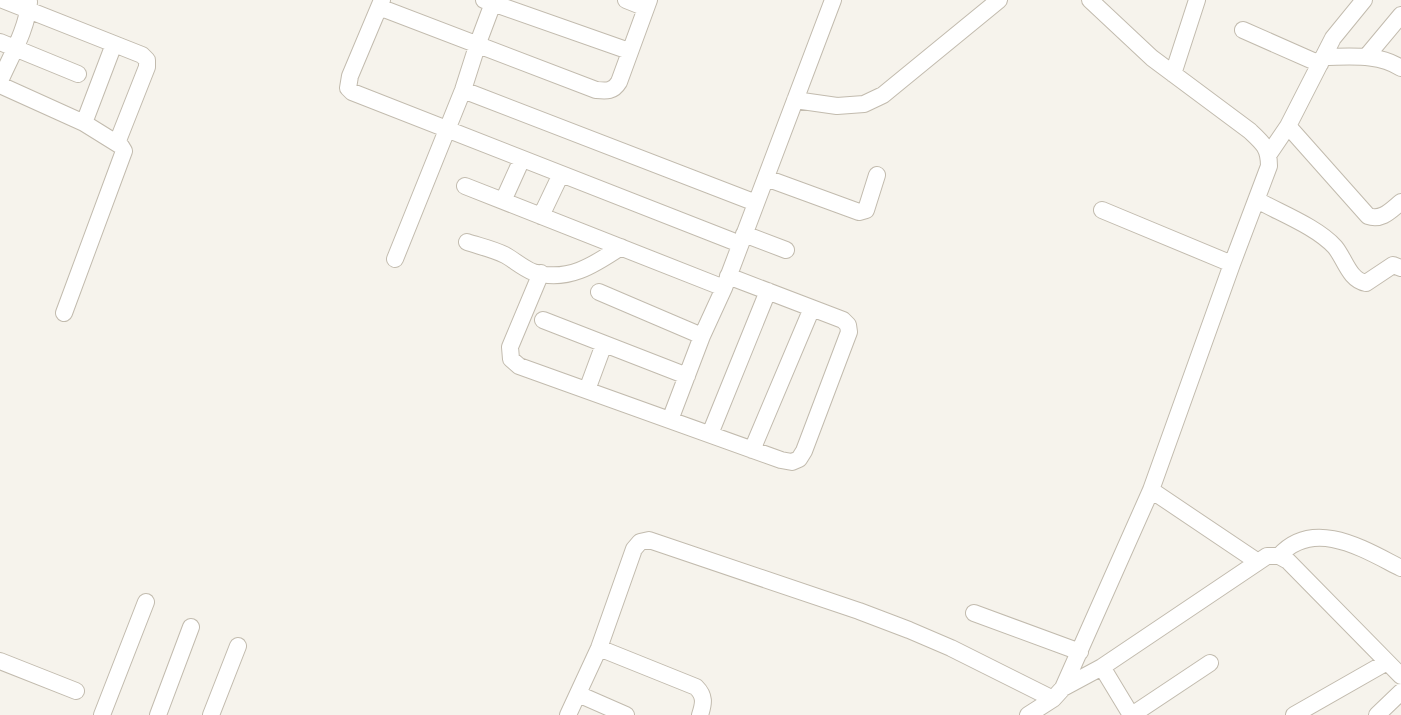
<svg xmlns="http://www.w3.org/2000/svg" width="1401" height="715" font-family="'Fira Sans Condensed',sans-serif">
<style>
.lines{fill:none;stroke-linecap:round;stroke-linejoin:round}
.minor-casing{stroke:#c2bbae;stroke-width:18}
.minor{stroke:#fff;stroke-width:16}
</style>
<rect width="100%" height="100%" fill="#f6f3ec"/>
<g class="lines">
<g class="minor-casing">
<path id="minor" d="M3,0L142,55L147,60V67L117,143
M382,0L350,76L348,88L352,92L740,244
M484,0L629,51
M626,0L646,8
M379,7L596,90C606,91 613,92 619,82L649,0
M1243,30L1320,64
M0,42L78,74
M1323,57C1349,57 1378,53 1401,68
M1366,57L1401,15
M1173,74L1197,0
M0,81C10,58 28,27 29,2
M0,85L84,123L121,146L124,151L64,313
M463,90L756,203
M795,100L837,106L864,104L883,95L999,0
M84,123L114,44
M1288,126L1368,216C1382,221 1391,210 1401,202
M1269,154L1288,126L1333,38L1364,0
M766,178L859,212L866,210L877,175
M465,186L724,288
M1257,200C1280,213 1317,227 1335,247C1345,259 1349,280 1366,283L1393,265L1401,268
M503,201L522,159
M1102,210L1232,264
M541,216L561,174
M744,234L786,250
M467,242C479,246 493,249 505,255C514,260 523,268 533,272C567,283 594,265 621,247
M395,259L463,90L478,43L493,3
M541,273L510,347L511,359L519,366L781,460L792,462L799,459L804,451L849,332L848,325L843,320L728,276
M599,292L702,336
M543,320L687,376
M587,390L604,344
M670,420L702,336L724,288L833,0
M710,434L768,291
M752,450L812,308
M1151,490L1258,562
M1279,556C1314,517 1365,550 1401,568
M974,613L1080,652
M599,648L696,687C705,696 704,703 700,715
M0,661L76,691
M1102,667L1131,715
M1063,688L1102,667L1267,556H1279L1288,561L1401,676
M578,694L626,715
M102,715L146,602
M158,715L191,627
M211,715L238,646
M568,715L599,648L634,549L640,542L649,540L859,611L909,630L951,648L1053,699
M1028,715L1053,699L1063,688L1151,490L1232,264L1269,166C1269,148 1263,143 1250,131L1152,58L1090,0
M1132,715L1210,663
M1294,715L1387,662
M1377,715L1401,692"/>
</g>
<use href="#minor" class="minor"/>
</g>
</svg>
